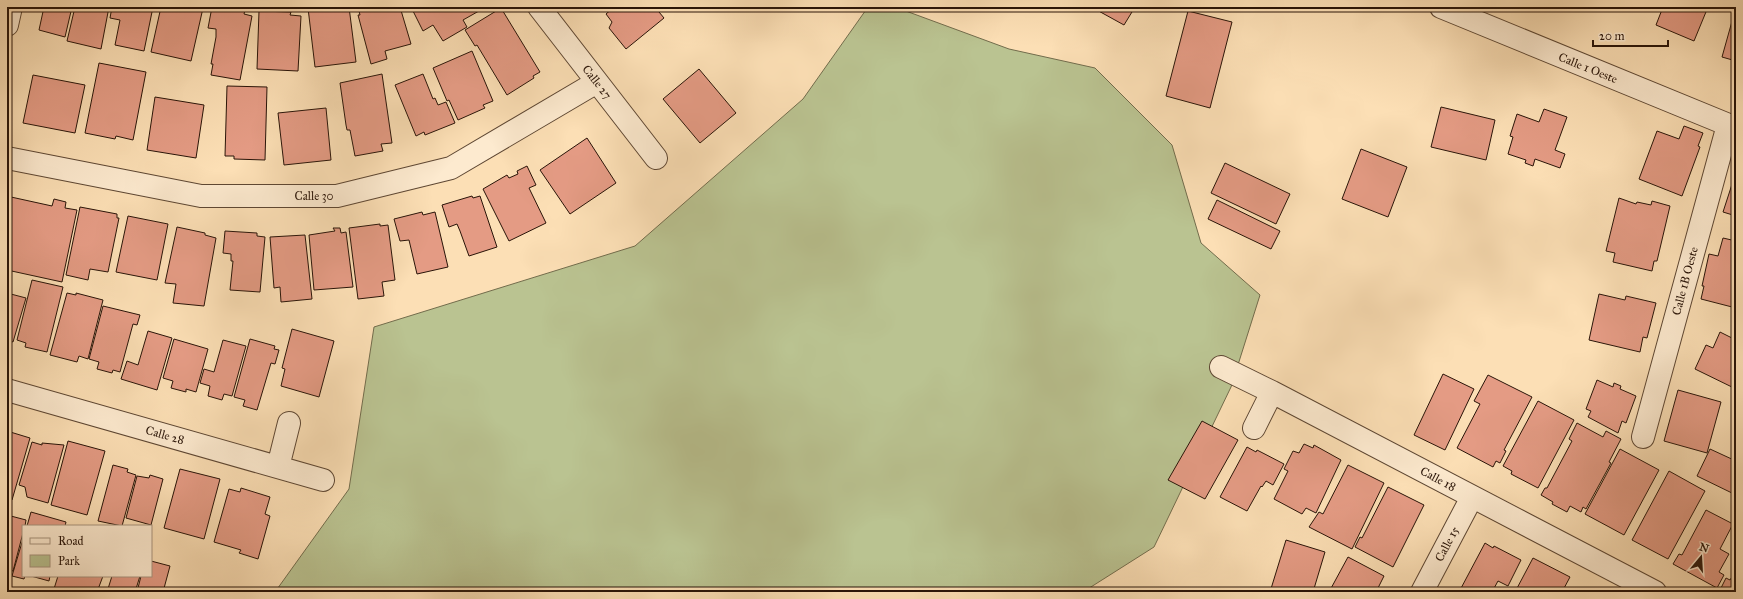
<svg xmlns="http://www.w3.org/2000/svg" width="1743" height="599" font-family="'IM FELL Great Primer',serif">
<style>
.green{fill:#bac391;stroke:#726c4c}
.building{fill:#e49b84;stroke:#291408}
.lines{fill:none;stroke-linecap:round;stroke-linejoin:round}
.street-casing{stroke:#5e4733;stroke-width:24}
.street{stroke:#fdeacf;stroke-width:22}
.labels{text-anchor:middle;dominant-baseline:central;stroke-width:3.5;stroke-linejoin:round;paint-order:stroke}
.street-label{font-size:12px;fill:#291408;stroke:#fdeacf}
</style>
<rect width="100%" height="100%" fill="#fcdfb5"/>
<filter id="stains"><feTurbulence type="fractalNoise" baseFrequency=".005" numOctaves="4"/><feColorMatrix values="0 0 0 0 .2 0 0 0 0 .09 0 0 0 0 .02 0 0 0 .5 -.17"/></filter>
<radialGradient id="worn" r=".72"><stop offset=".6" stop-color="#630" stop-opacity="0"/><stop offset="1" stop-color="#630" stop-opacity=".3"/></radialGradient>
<path class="green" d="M868,7H895L1009,49L1095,68L1172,145L1201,243L1260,295L1231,387L1154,547L1083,592H275L349,489L374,327L635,246L803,99Z"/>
<path class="building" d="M44,7H72L65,37L39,30Z
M75,7H109L101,49L67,41Z
M112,7H153L144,51L115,45L120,20L110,18Z
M161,7L203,8L191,61L151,52Z
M212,7H229L245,10L244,14L252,16L240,80L211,75L213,64H211L216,37V29L208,28Z
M319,7H349L356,62L315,67L308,8Z
M358,7H400L411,44L385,51L387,59L371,64L358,15H360Z
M411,7H486L463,20L467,27L443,41L433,25L423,31Z
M614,7H666L659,12L664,18L626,49L609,28L612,22L606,14Z
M1096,7H1135L1124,25L1095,9Z
M1663,7H1708L1694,41L1656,25Z
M1736,7V61L1722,57Z
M501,8L540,72L533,76L534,78L507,95L477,45L475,46L465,30Z
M259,11L291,12L290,15L301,16L298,71L257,69Z
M1188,11L1232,22L1210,108L1166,96Z
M472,51L493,101L483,105L485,108L458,120L449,100L447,101L433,68Z
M99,63L146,72L133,140L116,136L115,139L85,133Z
M699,69L736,113L700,143L663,99Z
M382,74L392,143L381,144L383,151L355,156L350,130H347L346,125L340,83Z
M423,74L433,99L435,98L438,105L446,102L455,123L425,135L424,132L416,136L395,85Z
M33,75L85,85L75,133L23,123Z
M227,86L267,87L265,160L234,159V156H225Z
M155,97L204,105L196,158L147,150Z
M1441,107L1495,120L1486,160L1431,147Z
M326,108L331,160L284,165L278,113Z
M1544,109L1567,117L1555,150L1565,154L1560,168L1535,159L1533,166L1525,163L1526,160L1508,154L1513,137L1510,136L1517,114L1539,122Z
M1684,126L1703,133L1698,146L1700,147L1682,196L1639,179L1657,131L1679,139Z
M587,138L616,183L570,214L540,170Z
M1361,149L1407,167L1388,217L1342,199Z
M1225,163L1290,194L1276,224L1211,193Z
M527,166L536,185L529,188L546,223L509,241L483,189L507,175L509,178L518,174L517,171Z
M1736,172V216L1723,212Z
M472,196L473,198L480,196L497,247L469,256L460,231L457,224L449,227L442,205Z
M11,197L52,206L54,199L66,202L65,208L77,210L62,282L7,270V214Z
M1619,198L1636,204L1637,202L1651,205L1652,201L1670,206L1657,261H1654L1652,271L1613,262L1615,253L1606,251Z
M1217,200L1280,231L1271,249L1208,219Z
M80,207L117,214V218H119L108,272L90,269L88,280L66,275Z
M422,212L423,215L435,212L448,267L417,274L409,240L400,241L394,219Z
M128,216L168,224L157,280L116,272Z
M380,224V226L388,225L395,280L382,282L384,296L358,299L349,228Z
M177,227L205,233V235L216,238L204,306L173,303L176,284L165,283Z
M333,228H340L341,233L346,232L353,287L314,290L309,235L335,231Z
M225,231L257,233V236L265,237L260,292L230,290L233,261H231V254L223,253Z
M305,235L312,299L281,302L280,287L274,288L270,237Z
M1723,238L1736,241V308L1701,299L1704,286H1702L1709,254L1718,256Z
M32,280L63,287L47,352L25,347L26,343L17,340Z
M7,293L26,298L13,342L7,340Z
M67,293L76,295V293L103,300L88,359L79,356L77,362L50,355Z
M1599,294L1625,300L1626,296L1656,303L1647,338L1643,337L1640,352L1589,340Z
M103,306L140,315L137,325L133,324L120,372L113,370L112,373L97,369L99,362L89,359Z
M292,329L334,341L319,397L281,386L285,369L282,368Z
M148,331L172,338L157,390L121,379L127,361L138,365Z
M1720,332L1736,340V389L1695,369L1706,345L1713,348Z
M174,339L208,349L196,392L186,389V392L171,388L173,381L163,378Z
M250,339L275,346L274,349L279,350L275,364L271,363L257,410L243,406L245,400L234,397Z
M223,340L246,346L232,396L224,394L222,400L208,396L210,386L200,383L204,369L214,372Z
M1443,374L1474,389L1445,450L1414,435Z
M1488,375L1532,397L1504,450L1506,451L1500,463L1496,461L1493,467L1457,448L1480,404L1474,401Z
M1597,380L1613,387L1614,383L1621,386L1620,389L1636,396L1626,423L1622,421L1618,433L1588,417L1591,411L1586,409Z
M1678,390L1721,402L1707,453L1664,441Z
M1538,401L1574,420L1538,488L1511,474L1512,471L1503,466Z
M1202,421L1238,440L1205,499L1168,480Z
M1577,423L1603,437L1606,431L1621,439L1609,462L1611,463L1586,509L1583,507L1581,512L1570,506L1567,512L1552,504L1553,502L1541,495L1545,488H1547L1572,441L1569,439Z
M7,431L30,438L12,500L7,499Z
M68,441L105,451L87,515L51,505Z
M32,442L42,445V443L64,445L48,503L27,497L25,487L19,485Z
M1304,444L1313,448L1314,445L1341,460L1316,513L1306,508L1302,514L1274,499L1288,471L1284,469L1293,451L1299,453Z
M1247,447L1256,452L1257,450L1284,464L1273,485L1266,481L1262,487L1261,486L1247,511L1220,497Z
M1620,449L1659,470L1624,535L1585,514Z
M1710,449L1736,461V488L1734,494L1697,476Z
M113,465L128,469L127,472L136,475L122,526L98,521Z
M1348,465L1384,483L1352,549L1309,527L1319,512L1323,514Z
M180,469L220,479L204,539L164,528Z
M1669,471L1705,491L1668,559L1632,540Z
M150,475L163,479L151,525L126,518L137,476L149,478Z
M1388,487L1424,505L1393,567L1355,547L1360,537L1362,538Z
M241,488L270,497L265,514L270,516L258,559L239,553L241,550L214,542L229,489L240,492Z
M1706,510L1733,524L1720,549L1729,554L1719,572L1724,575L1717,588L1673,564L1679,554L1682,555Z
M31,512L66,522L65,526H27Z
M7,515L26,520L25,526H23V533L13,571L7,570Z
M23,539V576H25L24,579L12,576Z
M1286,540L1325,552L1313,592H1270Z
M1485,543L1493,548L1494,546L1521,560L1508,586L1498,581L1492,592H1459Z
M1348,557L1384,576L1376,592H1329Z
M1533,558L1570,577L1562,592H1515Z
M151,561L170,566L163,592H137L141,576H151Z
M1736,570V592H1724L1720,590L1726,578L1730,580Z
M31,576H50L49,581Z
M58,576H103L97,592H53Z
M112,576H140L135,592H107Z"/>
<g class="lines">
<g class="street-casing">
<path id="street" d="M539,7L656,158
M1441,7L1736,128
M7,25L11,7
M7,158L201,196H337L451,168L597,82
M1221,367L1272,392L1655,592
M7,390L323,480
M1254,428L1272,392
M1643,437L1728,125
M278,467L289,423
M1422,592L1472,497"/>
</g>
<use href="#street" class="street"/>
</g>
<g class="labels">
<g class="street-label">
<text transform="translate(1588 68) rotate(22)">Calle 1 Oeste</text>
<text transform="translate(597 82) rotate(52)">Calle 27</text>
<text x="314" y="196">Calle 30</text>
<text transform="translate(1685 281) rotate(-75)">Calle 1B Oeste</text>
<text transform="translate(165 435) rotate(16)">Calle 28</text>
<text transform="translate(1438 479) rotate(28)">Calle 18</text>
<text transform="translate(1447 544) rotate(-62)">Calle 15</text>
</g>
</g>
<rect width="1743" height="599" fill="none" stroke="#fcdfb5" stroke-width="24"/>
<rect x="8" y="8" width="1727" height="583" fill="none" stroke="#291408" stroke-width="2"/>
<rect x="12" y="12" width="1719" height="575" fill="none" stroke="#291408"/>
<rect x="22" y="525" width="130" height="52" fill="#fdeacf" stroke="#a8947f"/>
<rect x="30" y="538" width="20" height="6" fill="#fdeacf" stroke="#a8947f"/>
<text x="58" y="545" font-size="12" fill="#291408">Road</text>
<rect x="30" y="555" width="20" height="12" fill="#bac391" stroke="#a8947f"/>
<text x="58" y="565" font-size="12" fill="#291408">Park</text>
<g transform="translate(1701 557) rotate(18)" stroke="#fdeacf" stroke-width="3" paint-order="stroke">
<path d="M0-3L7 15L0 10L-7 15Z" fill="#291408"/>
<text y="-6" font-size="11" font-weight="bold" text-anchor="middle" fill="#291408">N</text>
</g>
<path d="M1593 40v6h75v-6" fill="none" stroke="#291408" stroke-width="2"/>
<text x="1599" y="40" font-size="12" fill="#291408" stroke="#fdeacf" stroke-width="3" paint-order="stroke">20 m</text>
<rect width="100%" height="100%" filter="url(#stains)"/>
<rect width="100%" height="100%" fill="url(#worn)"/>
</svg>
